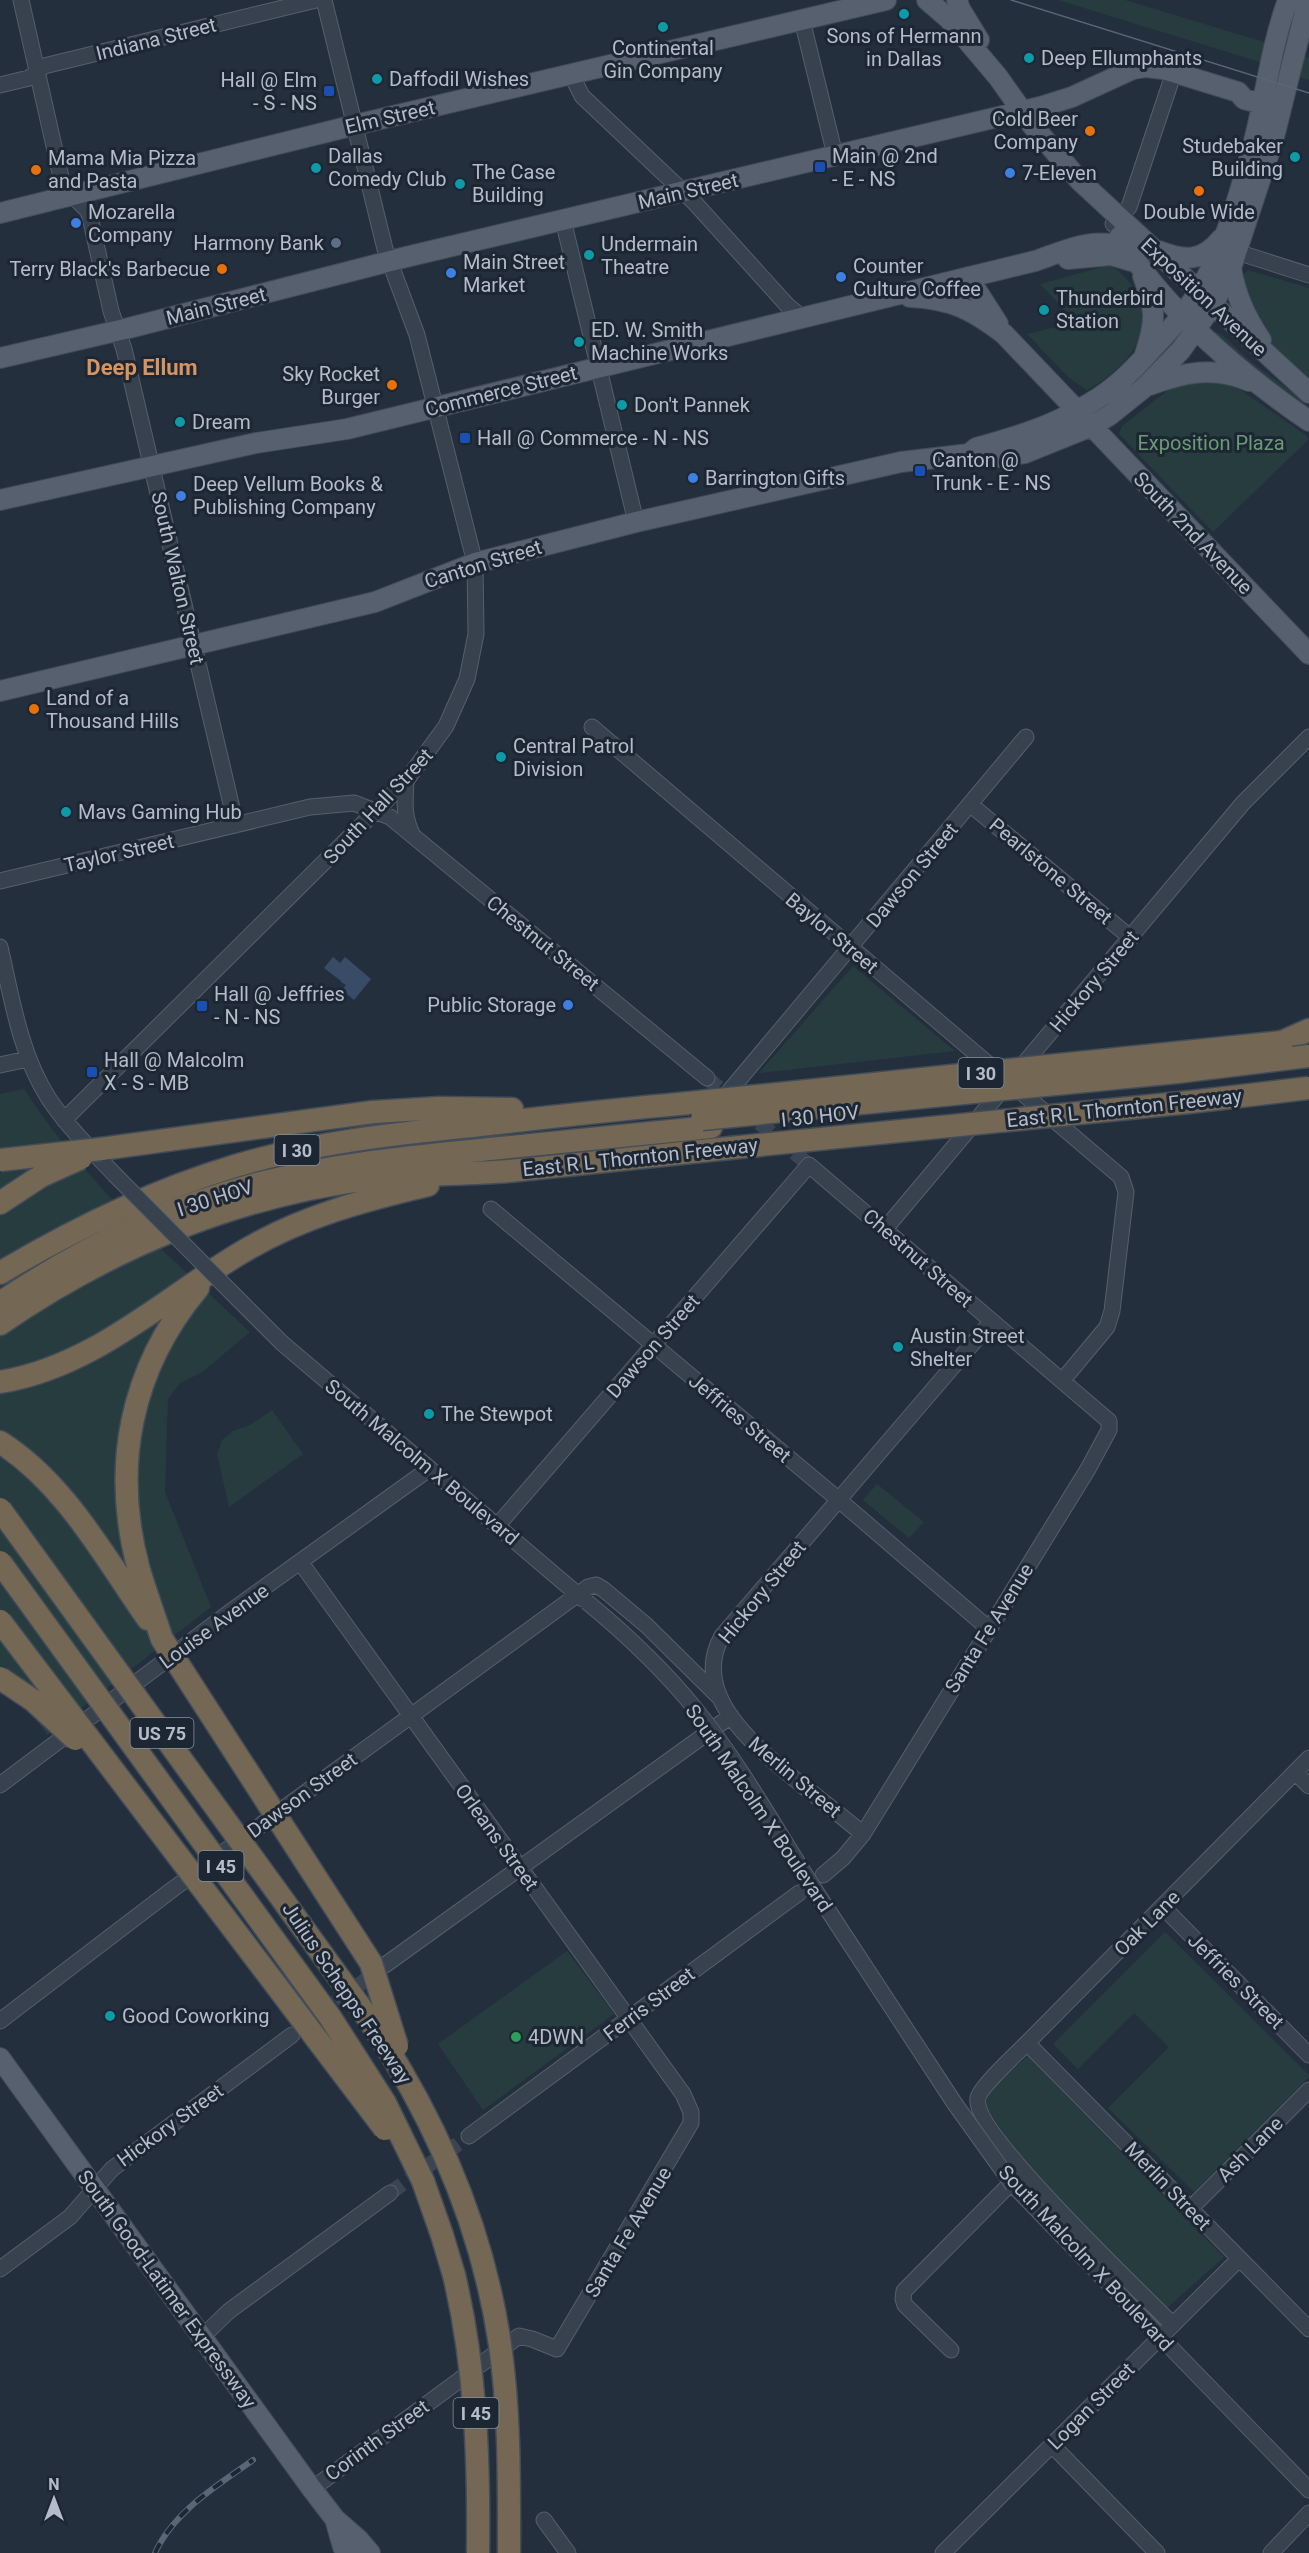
<svg xmlns="http://www.w3.org/2000/svg" width="1309" height="2553" font-family="Roboto,sans-serif">
<style>
.green{fill:#263c3f}
.water{fill:#394c67}
.lines{fill:none;stroke-linecap:round;stroke-linejoin:round}
.minor-tunnel{stroke:#3a4453;stroke-width:15;stroke-dasharray:15 8;stroke-linecap:butt}
.minor-casing{stroke:#565f6c;stroke-width:17}
.major-casing{stroke:#414a57;stroke-width:22}
.highway-casing{stroke:#434c59;stroke-width:25}
.minor{stroke:#38414e;stroke-width:15}
.major{stroke:#56606e;stroke-width:20}
.highway{stroke:#746855;stroke-width:22}
.tram{stroke:#5a6575;stroke-width:1.5}
.rail-casing{stroke:#5a6575;stroke-width:6}
.rail{stroke:#1d2633;stroke-width:4;stroke-dasharray:11;stroke-linecap:butt}
.minor-bridge-casing{stroke:#565f6c;stroke-width:17;stroke-linecap:butt}
.highway-bridge-casing{stroke:#434c59;stroke-width:25;stroke-linecap:butt}
.minor-bridge{stroke:#38414e;stroke-width:15}
.highway-bridge{stroke:#746855;stroke-width:22}
.culture-dot{fill:#0f9aa8;stroke:#1d2633;stroke-width:2}
.transit-dot{fill:#1a4fb4;stroke:#1d2633;stroke-width:2}
.food-dot{fill:#e8710a;stroke:#1d2633;stroke-width:2}
.shop-dot{fill:#3f7fe0;stroke:#1d2633;stroke-width:2}
.service-dot{fill:#5c6f8a;stroke:#1d2633;stroke-width:2}
.leisure-dot{fill:#2e9e5b;stroke:#1d2633;stroke-width:2}
.labels{text-anchor:middle;dominant-baseline:central;stroke-width:6;stroke-linejoin:round;paint-order:stroke}
.shield{fill:#1d2633;stroke:#878f9c;stroke-width:1.5}
.shield-label{font-size:18px;font-weight:bold;fill:#b4bcc9}
.poi-label{font-size:20px;fill:#b4bcc9;stroke:#1d2633;text-anchor:start}
.street-label{font-size:20px;fill:#b4bcc9;stroke:#1d2633}
.park-label{font-size:20px;fill:#6b9a76;stroke:#1d2633}
.quarter-label{font-size:22px;font-weight:bold;fill:#d59563;stroke:#1d2633}
</style>
<rect width="100%" height="100%" fill="#242f3e"/>
<path class="green" d="M1058,0H1125L1264,42L1309,58V80L1294,76L1295,68L1262,56L1260,62Z
M1109,265C1119,269 1129,281 1135,290C1160,332 1123,371 1087,390L1069,378L1027,334L1076,322L1040,284Z
M1248,270L1309,288V380L1271,347L1249,313L1242,276Z
M1214,332C1223,333 1230,342 1236,348C1257,369 1285,385 1308,404L1309,413L1216,337Z
M1190,382H1220L1238,388L1307,436L1308,440L1213,532L1119,434L1122,426L1168,390Z
M853,966L955,1051L759,1073Z
M24,1089C85,1183 169,1256 250,1332L201,1373L180,1383L168,1399L165,1492L211,1607L47,1735L0,1668V1094Z
M272,1410L303,1454L229,1507L217,1454L222,1440L233,1431L250,1425Z
M877,1484L924,1522L909,1538L863,1500Z
M1165,1932L1309,2075V2077L1194,2192L1108,2108L1169,2047L1134,2013L1078,2069L1053,2044Z
M567,1951L614,2014L483,2110L438,2044Z
M1028,2056L1224,2257L1167,2308L1035,2182L986,2106L990,2089Z"/>
<path class="water" d="M333,957L340,963L345,957L371,979L354,1000L342,990L346,985L341,982V981L324,968Z"/>
<g class="lines">
<path class="minor-tunnel" d="M707,1078L809,1165
M299,2030L380,1969
M390,2193L469,2136"/>
<g class="minor-casing">
<path id="minor" d="M21,0L63,186L88,211L90,217L111,311L124,349L236,825
M802,20L835,155
M571,74L582,96L694,202L787,305L803,318
M0,85L29,78L44,66L316,0
M563,220L636,522
M1113,224L1129,207L1174,72
M1237,252L1309,275
M592,727L1121,1177L1126,1192L1112,1311L1107,1327L1062,1381
M406,781C405,801 403,815 412,834
M971,805L1131,938
M0,881L310,807L354,803L390,817L707,1078
M0,947C12,999 20,1054 49,1099C68,1127 92,1151 115,1175
M0,1065L28,1059
M727,1094L1026,737
M64,1120L406,781L446,726L467,679L476,634L475,563L417,335L385,249L324,0
M491,1209L839,1500L988,1628
M885,1229L1243,803L1309,737
M239,1300L282,1343L583,1599
M497,1526L809,1165L1109,1421V1430L1088,1469L863,1834L843,1858L823,1875
M301,1563L683,2094L691,2112V2123L557,2349L532,2339L519,2336L312,2489
M1295,1772L1309,1786
M0,1785L230,1612L429,1469
M863,1834C843,1817 822,1801 802,1785C761,1751 688,1697 722,1636L991,1322
M822,1901L955,2104
M1163,1907L1309,2055
M385,1965L731,1716
M0,2021L173,1889L588,1587L596,1585L603,1589L646,1625L720,1698
M1027,2043L1309,2329
M469,2136L799,1893
M1013,2185L1309,2490
M1191,2208L1309,2090
M0,2269L70,2217L112,2169L292,2035
M1173,2325C1143,2294 970,2132 978,2098C980,2087 1017,2053 1027,2043L1309,1758
M201,2338L229,2311L390,2193
M951,2350L905,2305L903,2299L904,2291L1017,2177
M1052,2445L1157,2553
M544,2520L568,2553
M943,2553L1239,2259
M1271,2553L1309,2513"/>
</g>
<g class="major-casing">
<path id="major" d="M927,0L949,19L998,77L1032,125L1080,181L1309,393
M957,0L960,9L979,40
M0,213L355,125L886,0
M1120,236C1160,306 1243,376 1309,421
M1159,251C1185,261 1202,262 1221,239
M1068,259L1111,255L1131,261
M1231,268C1236,296 1245,316 1261,340
M1143,276C1155,310 1157,319 1145,354
M968,277L998,324
M910,297C951,299 971,309 1004,334L1309,654
M0,358L129,328L406,257L1040,107L1072,97L1133,69L1146,67L1163,69L1238,92L1244,99L1263,104
M1150,385C1184,372 1215,366 1249,381
M969,454L976,448C1011,438 1047,428 1078,410C1109,394 1128,376 1151,350C1168,332 1184,315 1197,294C1225,249 1240,192 1254,141C1266,94 1271,46 1288,0
M0,500L256,443L347,429L1035,261C1067,250 1091,237 1126,247
M0,691L375,602L475,563L636,522L901,462L969,454L991,458L1025,453L1092,426L1110,415L1145,387L1181,350L1213,305L1231,268L1273,141L1308,0
M0,2058L312,2489L335,2519L358,2539L370,2553
M335,2519L343,2547L347,2553"/>
</g>
<g class="highway-casing">
<path id="highway" d="M1282,1042L1309,1030
M101,1149L373,1112L439,1108L512,1109
M0,1203L41,1176
M0,1273C74,1229 152,1191 235,1166C312,1143 392,1134 472,1126C541,1118 610,1110 679,1104
M0,1303C77,1251 163,1209 253,1185C331,1164 411,1157 490,1149C564,1142 637,1134 711,1127
M0,1324C110,1248 235,1196 368,1179C415,1173 462,1175 509,1171C583,1164 657,1155 730,1148
M0,1382C94,1367 164,1298 244,1251C301,1217 364,1200 428,1185
M0,1442C65,1483 105,1558 148,1619
M162,1639C154,1616 146,1593 139,1570C111,1468 130,1369 198,1288
M423,2181L442,2235L454,2275"/>
</g>
<use href="#minor" class="minor"/>
<use href="#major" class="major"/>
<use href="#highway" class="highway"/>
<path class="tram" d="M1011,0L1309,93"/>
<g class="rail-casing">
<path id="rail" d="M155,2553C174,2511 217,2486 253,2460"/>
</g>
<use href="#rail" class="rail"/>
<g class="minor-bridge-casing">
<path id="minor-bridge" d="M115,1175L239,1300
M587,1602C627,1635 665,1671 697,1711C743,1768 782,1840 822,1901
M955,2104L1013,2185"/>
</g>
<g class="highway-bridge-casing">
<path id="highway-bridge" d="M679,1104L1282,1042
M702,1119L1177,1072L1309,1056
M730,1148L1190,1102L1309,1088
M0,1160L101,1149
M41,1176L81,1158
M0,1509L361,2008C431,2109 482,2222 500,2345C510,2414 509,2483 509,2553
M0,1562L330,2017L385,2103L423,2181
M0,1621L385,2129
M162,1639L371,1963L397,2046
M0,1678L34,1701L75,1739
M454,2275C476,2367 479,2459 478,2553"/>
</g>
<use href="#minor-bridge" class="minor-bridge"/>
<use href="#highway-bridge" class="highway-bridge"/>
</g>
<g class="culture-dot">
<circle cx="904" cy="14" r="6"/>
<circle cx="663" cy="27" r="6"/>
<circle cx="1029" cy="58" r="6"/>
<circle cx="377" cy="79" r="6"/>
<circle cx="1295" cy="157" r="6"/>
<circle cx="316" cy="168" r="6"/>
<circle cx="460" cy="184" r="6"/>
<circle cx="589" cy="255" r="6"/>
<circle cx="1044" cy="310" r="6"/>
<circle cx="579" cy="342" r="6"/>
<circle cx="622" cy="405" r="6"/>
<circle cx="180" cy="422" r="6"/>
<circle cx="501" cy="757" r="6"/>
<circle cx="66" cy="812" r="6"/>
<circle cx="898" cy="1347" r="6"/>
<circle cx="429" cy="1414" r="6"/>
<circle cx="110" cy="2016" r="6"/>
</g>
<g class="transit-dot">
<rect x="323" y="85" width="12" height="12" rx="3"/>
<rect x="814" y="161" width="12" height="12" rx="3"/>
<rect x="459" y="432" width="12" height="12" rx="3"/>
<rect x="914" y="465" width="12" height="12" rx="3"/>
<rect x="196" y="1000" width="12" height="12" rx="3"/>
<rect x="86" y="1066" width="12" height="12" rx="3"/>
</g>
<g class="food-dot">
<circle cx="1090" cy="131" r="6"/>
<circle cx="36" cy="170" r="6"/>
<circle cx="1199" cy="191" r="6"/>
<circle cx="222" cy="269" r="6"/>
<circle cx="392" cy="385" r="6"/>
<circle cx="34" cy="709" r="6"/>
</g>
<g class="shop-dot">
<circle cx="1010" cy="173" r="6"/>
<circle cx="76" cy="223" r="6"/>
<circle cx="451" cy="273" r="6"/>
<circle cx="841" cy="277" r="6"/>
<circle cx="693" cy="478" r="6"/>
<circle cx="181" cy="496" r="6"/>
<circle cx="568" cy="1005" r="6"/>
</g>
<circle class="service-dot" cx="336" cy="243" r="6"/>
<circle class="leisure-dot" cx="516" cy="2037" r="6"/>
<g class="labels">
<g class="shield">
<rect x="958.5" y="1058" width="45" height="30" rx="4.5"/>
<rect x="274.5" y="1135" width="45" height="30" rx="4.5"/>
<rect x="130.5" y="1718" width="63" height="30" rx="4.5"/>
<rect x="198.5" y="1851" width="45" height="30" rx="4.5"/>
<rect x="453.5" y="2398" width="45" height="30" rx="4.5"/>
</g>
<g class="shield-label">
<text x="981" y="1073">I 30</text>
<text x="297" y="1150">I 30</text>
<text x="162" y="1733">US 75</text>
<text x="221" y="1866">I 45</text>
<text x="476" y="2413">I 45</text>
</g>
<g class="poi-label">
<text x="904" y="36" text-anchor="middle">Sons of Hermann<tspan x="904" dy="23">in Dallas</tspan></text>
<text x="663" y="48" text-anchor="middle">Continental<tspan x="663" dy="23">Gin Company</tspan></text>
<text x="1041" y="58">Deep Ellumphants</text>
<text x="389" y="79">Daffodil Wishes</text>
<text x="317" y="80" text-anchor="end">Hall @ Elm<tspan x="317" dy="23">- S - NS</tspan></text>
<text x="1078" y="119" text-anchor="end">Cold Beer<tspan x="1078" dy="23">Company</tspan></text>
<text x="1283" y="146" text-anchor="end">Studebaker<tspan x="1283" dy="23">Building</tspan></text>
<text x="328" y="156">Dallas<tspan x="328" dy="23">Comedy Club</tspan></text>
<text x="832" y="156">Main @ 2nd<tspan x="832" dy="23">- E - NS</tspan></text>
<text x="48" y="158">Mama Mia Pizza<tspan x="48" dy="23">and Pasta</tspan></text>
<text x="472" y="172">The Case<tspan x="472" dy="23">Building</tspan></text>
<text x="1022" y="173">7-Eleven</text>
<text x="88" y="212">Mozarella<tspan x="88" dy="23">Company</tspan></text>
<text x="1199" y="212" text-anchor="middle">Double Wide</text>
<text x="324" y="243" text-anchor="end">Harmony Bank</text>
<text x="601" y="244">Undermain<tspan x="601" dy="23">Theatre</tspan></text>
<text x="463" y="262">Main Street<tspan x="463" dy="23">Market</tspan></text>
<text x="853" y="266">Counter<tspan x="853" dy="23">Culture Coffee</tspan></text>
<text x="210" y="269" text-anchor="end">Terry Black's Barbecue</text>
<text x="1056" y="298">Thunderbird<tspan x="1056" dy="23">Station</tspan></text>
<text x="591" y="330">ED. W. Smith<tspan x="591" dy="23">Machine Works</tspan></text>
<text x="380" y="374" text-anchor="end">Sky Rocket<tspan x="380" dy="23">Burger</tspan></text>
<text x="634" y="405">Don't Pannek</text>
<text x="192" y="422">Dream</text>
<text x="477" y="438">Hall @ Commerce - N - NS</text>
<text x="932" y="460">Canton @<tspan x="932" dy="23">Trunk - E - NS</tspan></text>
<text x="705" y="478">Barrington Gifts</text>
<text x="193" y="484">Deep Vellum Books &amp;<tspan x="193" dy="23">Publishing Company</tspan></text>
<text x="46" y="698">Land of a<tspan x="46" dy="23">Thousand Hills</tspan></text>
<text x="513" y="746">Central Patrol<tspan x="513" dy="23">Division</tspan></text>
<text x="78" y="812">Mavs Gaming Hub</text>
<text x="214" y="994">Hall @ Jeffries<tspan x="214" dy="23">- N - NS</tspan></text>
<text x="556" y="1005" text-anchor="end">Public Storage</text>
<text x="104" y="1060">Hall @ Malcolm<tspan x="104" dy="23">X - S - MB</tspan></text>
<text x="910" y="1336">Austin Street<tspan x="910" dy="23">Shelter</tspan></text>
<text x="441" y="1414">The Stewpot</text>
<text x="122" y="2016">Good Coworking</text>
<text x="528" y="2037">4DWN</text>
</g>
<g class="street-label">
<text transform="translate(156 39) rotate(-14)">Indiana Street</text>
<text transform="translate(390 117) rotate(-13)">Elm Street</text>
<text transform="translate(688 191) rotate(-13)">Main Street</text>
<text transform="translate(1204 297) rotate(43)">Exposition Avenue</text>
<text transform="translate(216 306) rotate(-14)">Main Street</text>
<text transform="translate(501 391) rotate(-14)">Commerce Street</text>
<text transform="translate(1193 533) rotate(46)">South 2nd Avenue</text>
<text transform="translate(483 564) rotate(-17)">Canton Street</text>
<text transform="translate(178 578) rotate(77)">South Walton Street</text>
<text transform="translate(378 806) rotate(-47)">South Hall Street</text>
<text transform="translate(119 853) rotate(-13)">Taylor Street</text>
<text transform="translate(1051 871) rotate(40)">Pearlstone Street</text>
<text transform="translate(912 875) rotate(-50)">Dawson Street</text>
<text transform="translate(832 933) rotate(40)">Baylor Street</text>
<text transform="translate(543 943) rotate(39)">Chestnut Street</text>
<text transform="translate(1094 981) rotate(-50)">Hickory Street</text>
<text transform="translate(1124 1108) rotate(-6)">East R L Thornton Freeway</text>
<text transform="translate(820 1116) rotate(-6)">I 30 HOV</text>
<text transform="translate(640 1157) rotate(-6)">East R L Thornton Freeway</text>
<text transform="translate(215 1198) rotate(-18)">I 30 HOV</text>
<text transform="translate(918 1258) rotate(41)">Chestnut Street</text>
<text transform="translate(653 1346) rotate(-49)">Dawson Street</text>
<text transform="translate(740 1418) rotate(40)">Jeffries Street</text>
<text transform="translate(422 1462) rotate(40)">South Malcolm X Boulevard</text>
<text transform="translate(762 1592) rotate(-51)">Hickory Street</text>
<text transform="translate(214 1626) rotate(-36)">Louise Avenue</text>
<text transform="translate(989 1628) rotate(-58)">Santa Fe Avenue</text>
<text transform="translate(795 1777) rotate(40)">Merlin Street</text>
<text transform="translate(302 1795) rotate(-36)">Dawson Street</text>
<text transform="translate(759 1808) rotate(56)">South Malcolm X Boulevard</text>
<text transform="translate(497 1837) rotate(54)">Orleans Street</text>
<text transform="translate(1147 1923) rotate(-45)">Oak Lane</text>
<text transform="translate(1236 1981) rotate(45)">Jeffries Street</text>
<text transform="translate(347 1993) rotate(56)">Julius Schepps Freeway</text>
<text transform="translate(649 2004) rotate(-37)">Ferris Street</text>
<text transform="translate(170 2125) rotate(-36)">Hickory Street</text>
<text transform="translate(1250 2149) rotate(-45)">Ash Lane</text>
<text transform="translate(1168 2186) rotate(46)">Merlin Street</text>
<text transform="translate(628 2232) rotate(-59)">Santa Fe Avenue</text>
<text transform="translate(1086 2258) rotate(47)">South Malcolm X Boulevard</text>
<text transform="translate(167 2289) rotate(54)">South Good-Latimer Expressway</text>
<text transform="translate(1091 2406) rotate(-45)">Logan Street</text>
<text transform="translate(377 2440) rotate(-36)">Corinth Street</text>
</g>
<g class="park-label">
<text x="1211" y="443">Exposition Plaza</text>
</g>
<g class="quarter-label">
<text x="142" y="367">Deep Ellum</text>
</g>
</g>
<g transform="translate(54 2499)" stroke="#1d2633" stroke-width="4.5" paint-order="stroke">
<path d="M0-4.5L10 22L0 15L-10 22Z" fill="#b4bcc9"/>
<text y="-9" font-size="16" font-weight="bold" text-anchor="middle" fill="#b4bcc9">N</text>
</g>
</svg>
